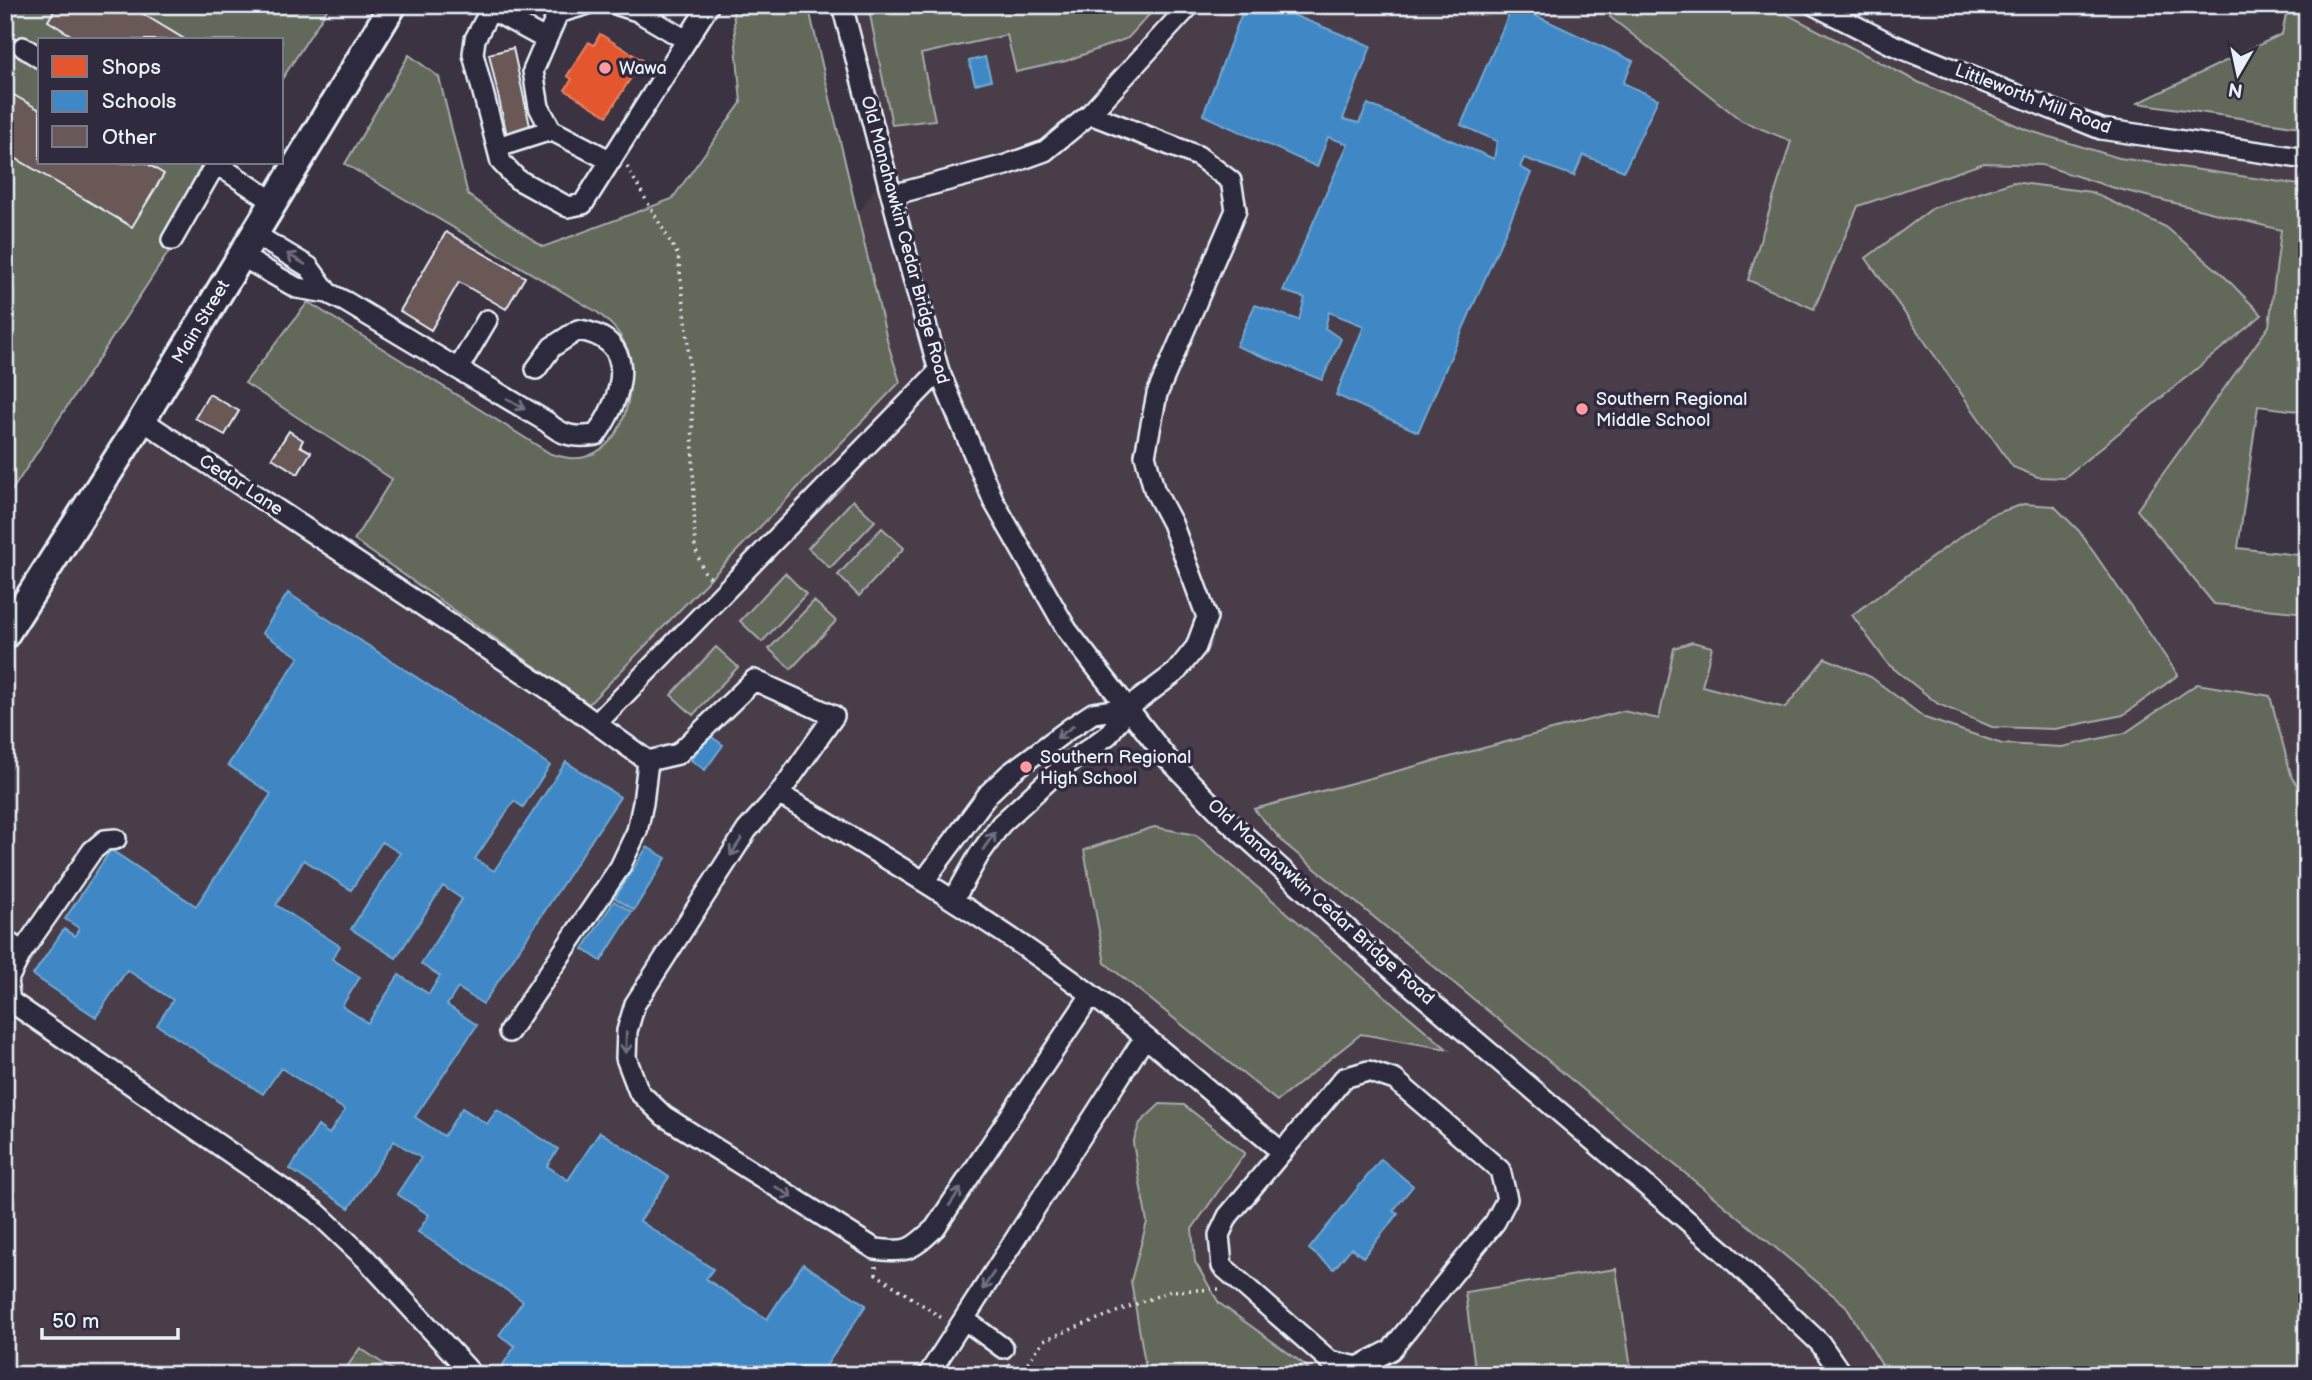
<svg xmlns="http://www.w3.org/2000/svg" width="2312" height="1380" font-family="'Balsamiq Sans',sans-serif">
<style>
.built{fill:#493e48}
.green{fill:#62675a;stroke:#a5aca9;stroke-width:2}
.shops{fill:#e4572e;stroke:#e5856b;stroke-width:2}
.schools{fill:#3f88c5;stroke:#72a8d4;stroke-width:2;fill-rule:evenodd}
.building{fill:#695857;stroke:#e8f1f8;stroke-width:2}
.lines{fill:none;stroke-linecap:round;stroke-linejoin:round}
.minor-casing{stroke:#e8f1f8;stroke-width:24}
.highway-casing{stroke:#e8f1f8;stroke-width:32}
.path{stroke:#e8f1f8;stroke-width:3.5;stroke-dasharray:2 5;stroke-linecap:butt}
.minor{stroke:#2f2a3d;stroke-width:19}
.highway{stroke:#2f2a3d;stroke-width:26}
.oneway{stroke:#70707e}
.poi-dot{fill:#ff9aa2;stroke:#2f2a3d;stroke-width:2.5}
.labels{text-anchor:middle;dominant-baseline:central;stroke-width:7;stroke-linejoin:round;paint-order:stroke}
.poi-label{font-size:18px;fill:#e8f1f8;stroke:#2f2a3d;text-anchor:start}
.street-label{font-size:18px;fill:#e8f1f8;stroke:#2f2a3d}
</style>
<rect width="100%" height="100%" fill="#3b3342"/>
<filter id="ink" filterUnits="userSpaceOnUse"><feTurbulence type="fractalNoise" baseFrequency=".0143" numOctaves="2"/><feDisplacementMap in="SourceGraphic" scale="14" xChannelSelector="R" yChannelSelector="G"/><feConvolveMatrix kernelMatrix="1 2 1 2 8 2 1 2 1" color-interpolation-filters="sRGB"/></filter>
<g filter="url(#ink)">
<path class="built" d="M842,5H1814L2101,129L2307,159V273L2137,510L2214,604L2307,613V1375H5V635L142,420L551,691L885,173Z"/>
<path class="green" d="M5,5H330L282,79V40H40V163H227L5,501Z
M745,5H808L888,344L900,382L589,704L354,540L392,479L245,383L308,302L551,454C563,457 576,461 588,456C629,441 637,382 625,345C620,331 608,321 597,312L345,164L409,55L439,77L468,195L543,247L672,199L741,103L733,10Z
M868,5H1158L1128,38L1066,61L1016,72L1007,35L921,54L935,120L892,125Z
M1615,5H1775L1788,15L1918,82L2027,130L2119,158L2307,186V412L2258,406L2238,548L2307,556V613L2214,604L2137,510L2269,326L2281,230L2111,187L2042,165L1984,163L1858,206L1814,309L1748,280L1791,141L1742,121L1610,17Z
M2288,5H2307V128L2138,103L2282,34Z
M2013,182L2091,192L2166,227L2222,274L2262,315L2064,478L2038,477L2013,467L1866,258L1933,208Z
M853,500L875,521L830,568L808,548Z
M2024,504L2054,506L2079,531L2178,675L2123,715L2055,729L1992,727L1938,704L1888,664L1852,615L1991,515Z
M882,528L904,548L859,596L838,575Z
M785,573L806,594L762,642L740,621Z
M814,601L836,621L791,669L769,649Z
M1692,642L1712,647L1702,686L1785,708L1825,658L1871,677L1925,718L2002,744L2062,747L2125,733L2197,684L2270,696L2292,778L2307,799V1375H1888L1845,1305L1284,843L1254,809L1623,711L1659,719L1674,648Z
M716,647L738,667L693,715L671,695Z
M1154,827L1196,835L1447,1049L1361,1034L1277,1101L1105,963L1084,850Z
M1160,1104L1184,1105L1245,1153L1192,1229L1195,1262L1219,1303L1305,1365L1312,1375H1147L1131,1281L1147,1222L1133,1143L1140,1123Z
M1616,1269L1632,1375H1476L1465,1292Z
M360,1348L400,1375H346L343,1373Z"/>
<path class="shops" d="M600,34L642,60L607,116L565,90L572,79L567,76L589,42L594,45Z"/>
<path class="schools" d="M1245,5H1268L1371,46L1343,119L1359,123L1368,104L1494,159L1497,141L1461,125L1513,5L1633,61L1623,83L1658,99L1624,171L1583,155L1574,176L1524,158L1520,167L1531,173L1418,432L1336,395L1364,326L1329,312L1325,328L1341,339L1322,380L1236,346L1255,305L1299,320L1305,298L1283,291L1348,144L1328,137L1317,167L1203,115Z
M985,57L991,80L975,84L969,61Z
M288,593L550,765L523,807L514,801L475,859L494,871L566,762L620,797L483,1004L458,988L447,1005L477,1025L415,1117L444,1136L462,1108L487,1124L497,1110L558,1149L547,1166L568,1180L600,1132L669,1177L640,1221L713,1269L706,1279L767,1319L803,1264L866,1305L826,1366L839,1375H505L499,1371L515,1346L499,1335L523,1301L418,1232L429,1215L397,1194L421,1158L394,1141L349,1208L290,1169L318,1126L329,1134L345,1110L281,1068L263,1094L157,1025L173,1000L127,970L96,1017L33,975L64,929L75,936L79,928L65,919L111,850L196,906L271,794L228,765L299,657L262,633ZM382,842L400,853L351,929L396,958L443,886L462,899L421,964L440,976L429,994L399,975L368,1023L342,1006L360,977L332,959L340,946L276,905L304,860L351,890Z
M709,735L723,745L705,770L691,760Z
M647,847L666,858L634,910L615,898Z
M614,901L632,912L601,961L583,949Z
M1381,1159L1413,1186L1393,1211L1398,1214L1363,1257L1351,1248L1334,1269L1309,1249Z"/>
<path class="building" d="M57,5H128L186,40H79L48,21Z
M513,48L532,135L508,140L489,54Z
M5,90L40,110V163H146L164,174L132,227L5,152Z
M446,232L525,277L506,309L459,282L431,330L400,311Z
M209,394L239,411L225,435L195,418Z
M289,431L303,440L300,446L311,452L298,474L272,458Z"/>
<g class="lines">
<g class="minor-casing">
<path id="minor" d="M483,5L545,39
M493,5L475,39L473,54L501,162L517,179L568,207L583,204L709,5
M585,5L558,13L533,71L539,107L551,130L611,161
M618,5L637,11L686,40
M842,5L910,267L939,371L994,502L1067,630L1166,757L1226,819L1396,973L1723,1251L1820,1343L1842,1375
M1814,5L1893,45L2101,129L2307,159
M23,47L40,58
M1090,114L1190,5
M498,147L551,130
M215,163L274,202
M892,195L1006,165L1045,151L1090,114L1198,156L1231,181L1236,210L1157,394L1145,455L1154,489L1172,523L1207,617L1196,647L1176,672L1128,708L1108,735L1062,768L1001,824L979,855L954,899
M254,234L309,267L328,293
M172,240L216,163
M241,256L297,288L328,293L346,302L458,369L487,320
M458,369L547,422C562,436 575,438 596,435C623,397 641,339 578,330L552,347L536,369
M142,420L551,691L648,761L678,754L754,680L834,716L779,794L747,830L635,1004L627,1031L626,1058L639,1092L664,1116L875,1249C909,1253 911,1250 935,1228L1091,995
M596,724L939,371
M779,794C886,858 993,921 1093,996C1158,1045 1219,1100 1282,1152
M116,839L105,840L92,851L22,952L7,981L10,1001L316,1212L366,1259L473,1375
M924,881L989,793L1010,773L1069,729L1093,713L1128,708
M5,940L22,952
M509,1032L620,867L637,831L643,803L648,761
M1368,1071L1395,1080L1500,1170L1507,1199L1495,1222L1391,1350L1358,1367L1330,1361L1222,1266L1219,1235L1228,1216L1344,1078Z
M964,1319L1003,1348
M928,1375L1145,1037"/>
</g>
<g class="highway-casing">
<path id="highway" d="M5,635L142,420L393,5"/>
</g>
<path class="path" d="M627,167L678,255L687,329L692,413L695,548L703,570L713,581
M876,1266V1274L945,1320
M1008,1364L1020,1373L1044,1340L1170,1291L1221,1289"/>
<use href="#minor" class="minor"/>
<use href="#highway" class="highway"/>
</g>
<defs><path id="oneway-shaft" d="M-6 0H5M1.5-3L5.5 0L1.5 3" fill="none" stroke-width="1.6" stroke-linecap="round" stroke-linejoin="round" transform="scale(1.75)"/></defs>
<g class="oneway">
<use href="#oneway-shaft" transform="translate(296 259) rotate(-149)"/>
<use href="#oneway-shaft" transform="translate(516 404) rotate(31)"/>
<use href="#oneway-shaft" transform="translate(1065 732) rotate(144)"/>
<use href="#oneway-shaft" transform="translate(989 841) rotate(-55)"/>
<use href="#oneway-shaft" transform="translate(736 847) rotate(123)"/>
<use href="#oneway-shaft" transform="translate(626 1043) rotate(92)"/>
<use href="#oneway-shaft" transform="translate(784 1192) rotate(32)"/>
<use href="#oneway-shaft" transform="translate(955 1197) rotate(-56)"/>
<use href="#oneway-shaft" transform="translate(988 1281) rotate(123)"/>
</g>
</g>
<g class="poi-dot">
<circle cx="605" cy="68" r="7"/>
<circle cx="1582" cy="409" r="7"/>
<circle cx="1026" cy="767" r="7"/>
</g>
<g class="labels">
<g class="poi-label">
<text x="619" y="68">Wawa</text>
<text x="1596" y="399">Southern Regional<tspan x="1596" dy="21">Middle School</tspan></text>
<text x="1040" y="757">Southern Regional<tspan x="1040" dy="21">High School</tspan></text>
</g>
<g class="street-label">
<text transform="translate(2033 99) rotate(21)">Littleworth Mill Road</text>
<text transform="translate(905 240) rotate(75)">Old Manahawkin Cedar Bridge Road</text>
<text transform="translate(201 322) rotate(-59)">Main Street</text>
<text transform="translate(241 485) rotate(33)">Cedar Lane</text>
<text transform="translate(1321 902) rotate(42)">Old Manahawkin Cedar Bridge Road</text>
</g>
</g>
<rect width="2312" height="1380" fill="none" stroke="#2f2a3d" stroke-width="28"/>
<rect x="14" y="14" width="2284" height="1352" fill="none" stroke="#e8f1f8" stroke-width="2.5" filter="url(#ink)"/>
<rect x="38" y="38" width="245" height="126" fill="#2f2a3d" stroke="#797a88" stroke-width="2"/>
<rect x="52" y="56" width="35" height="21" fill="#e4572e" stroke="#797a88" stroke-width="2"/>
<text x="102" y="74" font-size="21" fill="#e8f1f8">Shops</text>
<rect x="52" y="91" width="35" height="21" fill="#3f88c5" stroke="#797a88" stroke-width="2"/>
<text x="102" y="108" font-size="21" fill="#e8f1f8">Schools</text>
<rect x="52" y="126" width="35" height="21" fill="#695857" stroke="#797a88" stroke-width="2"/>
<text x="102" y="144" font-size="21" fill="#e8f1f8">Other</text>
<g transform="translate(2238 74) rotate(189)" stroke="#2f2a3d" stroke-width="5" paint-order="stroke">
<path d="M0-5L12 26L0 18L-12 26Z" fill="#e8f1f8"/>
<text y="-10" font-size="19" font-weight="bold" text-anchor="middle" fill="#e8f1f8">N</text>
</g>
<path d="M42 1328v10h136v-10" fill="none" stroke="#e8f1f8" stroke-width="3.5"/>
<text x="52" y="1328" font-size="21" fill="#e8f1f8" stroke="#2f2a3d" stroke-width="5" paint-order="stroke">50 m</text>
</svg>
